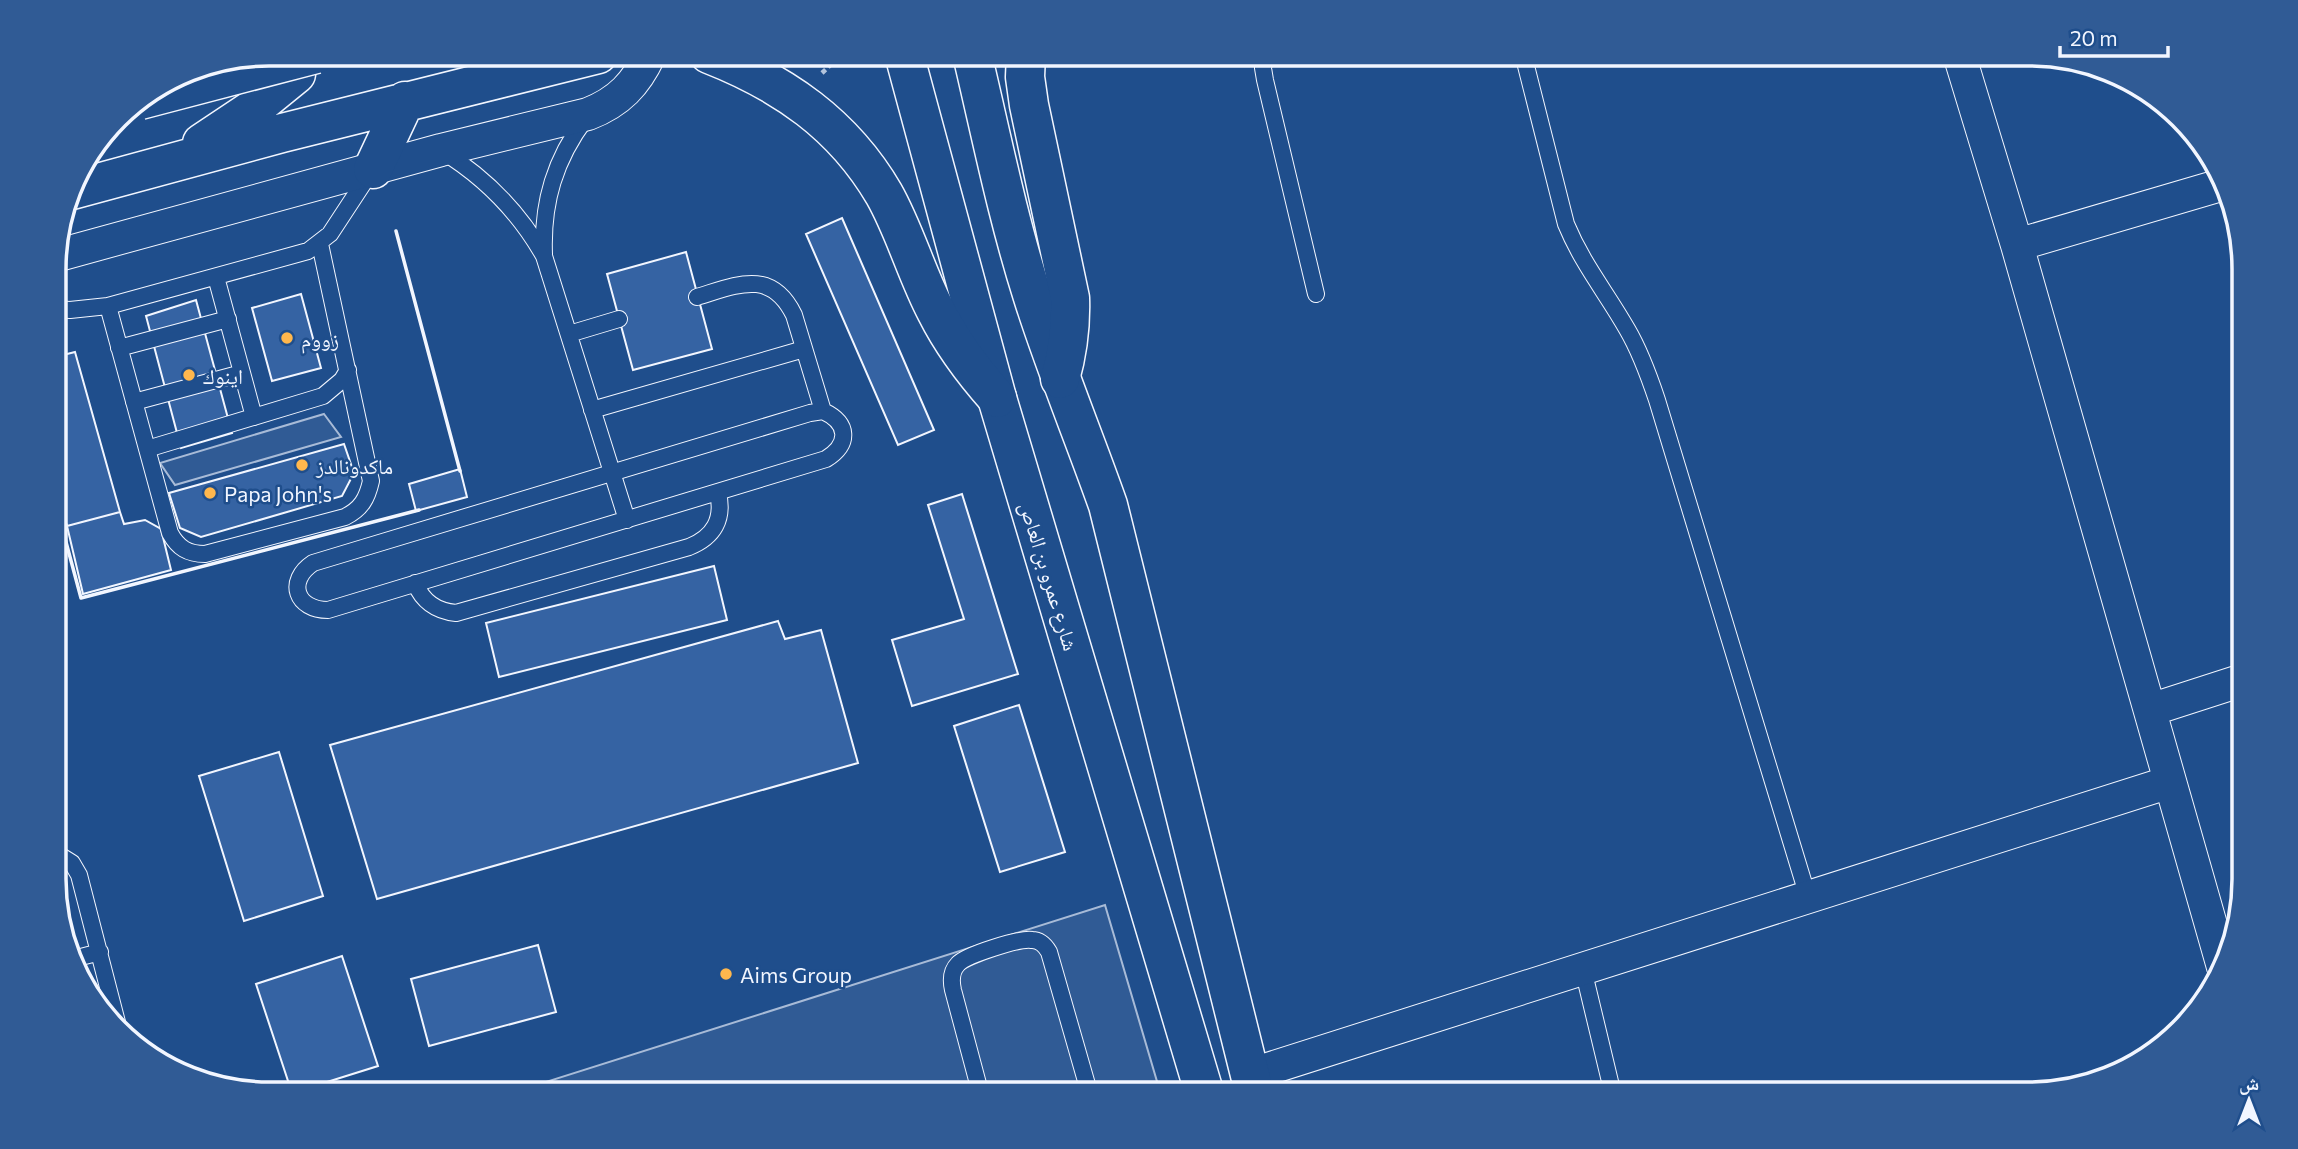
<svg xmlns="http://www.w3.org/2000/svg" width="2298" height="1149" font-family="Commissioner,'Noto Naskh Arabic',sans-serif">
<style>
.built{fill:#305b95;stroke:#a8bbd7;stroke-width:2}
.building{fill:#3563a3;stroke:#f2f6ff;stroke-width:2}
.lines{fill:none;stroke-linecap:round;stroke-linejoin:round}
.lane-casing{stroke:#f2f6ff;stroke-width:18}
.street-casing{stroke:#f2f6ff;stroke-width:34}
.secondary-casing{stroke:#f2f6ff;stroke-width:41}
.primary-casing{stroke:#f2f6ff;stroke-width:41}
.path{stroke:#b3c4dc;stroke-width:4.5;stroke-dasharray:5 3.5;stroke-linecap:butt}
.lane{stroke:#1f4e8c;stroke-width:16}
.street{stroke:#1f4e8c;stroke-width:32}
.secondary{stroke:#1f4e8c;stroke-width:38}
.primary{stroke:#1f4e8c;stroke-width:38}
.primary-bridge-casing{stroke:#f2f6ff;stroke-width:41;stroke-linecap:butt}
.primary-bridge{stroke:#1f4e8c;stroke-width:38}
.wall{stroke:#f2f6ff;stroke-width:3.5}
.poi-dot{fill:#ffb74d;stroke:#1f4e8c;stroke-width:2.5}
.labels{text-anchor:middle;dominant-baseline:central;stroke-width:5;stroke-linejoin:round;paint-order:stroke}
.poi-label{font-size:21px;fill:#f2f6ff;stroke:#1f4e8c;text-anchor:start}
.street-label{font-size:21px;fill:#f2f6ff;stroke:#1f4e8c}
.rim{fill:none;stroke:#f2f6ff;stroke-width:3.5}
</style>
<rect width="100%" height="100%" fill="#1f4e8c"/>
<path class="built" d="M324,414L341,437L175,485L160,463Z
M1105,905L1161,1095H505Z"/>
<path class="building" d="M842,218L934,430L898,445L806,234Z
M686,252L712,349L633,370L607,274Z
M301,294L321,368L272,381L252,308Z
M196,300L232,433L181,448L146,316Z
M75,352L120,512L67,526L55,485V357Z
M344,444L354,473L342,496L201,537L180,528L169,493Z
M460,469L467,497L416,511L409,484Z
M962,494L1018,674L912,706L892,640L964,619L928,505Z
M120,512L124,524L145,520L161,529L171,570L83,594L67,526Z
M714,566L727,620L499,677L486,623Z
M778,621L785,639L821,630L858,763L377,899L330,745Z
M1019,705L1065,852L1000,872L954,726Z
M279,752L323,896L244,921L199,776Z
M538,945L556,1012L429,1046L411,979Z
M342,956L378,1066L292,1093L256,984Z"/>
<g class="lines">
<g class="lane-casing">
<path id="lane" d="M1266,54L1263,68L1265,80L1316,294
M1523,54L1566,224C1583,265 1606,292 1627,329C1640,351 1649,376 1657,400L1808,897
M442,151C486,178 519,212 544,256L627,520
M544,254C542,202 555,159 586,118
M216,277L254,417
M697,297C737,285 771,268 794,315L823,411
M108,306L170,533C178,548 188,554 205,554L345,517C361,509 367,499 371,481L320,244
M55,309L70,310L108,306L308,251L330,234L372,170
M569,334L619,319
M119,348L228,319
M134,402L242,373
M592,410L804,349
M823,411C849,423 850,444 826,459L328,610C296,610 286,581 313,563L810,413Z
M147,449L323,396L342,380L348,370
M415,583C423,602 436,611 456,613L689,547C714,537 724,519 718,493
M56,853L72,863L79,875L118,1026
M77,958L100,952
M1583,969L1613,1094
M981,1095L953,990C951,981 951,971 958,964C966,955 1020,938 1032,940C1040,940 1045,945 1049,952L1090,1095"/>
</g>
<g class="street-casing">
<path id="street" d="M1959,54L2017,245L2223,967
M2017,245L2221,185
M55,256L441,150L588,114C619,102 636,84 650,54
M2150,710L2243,680
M1249,1075L2170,782"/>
</g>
<g class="secondary-casing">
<path id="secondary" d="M904,54L997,398L1205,1095
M972,54C991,134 1007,215 1032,294C1054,365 1083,434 1108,505L1255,1095"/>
</g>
<g class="primary-casing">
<path id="primary" d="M709,54C783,83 843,124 884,194C905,231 916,273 936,311C952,343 973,371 997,398
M1026,54L1025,77L1029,105L1070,298C1071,327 1068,351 1060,379
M202,143L253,109L296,74
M373,169L405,101
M72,190L282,133L598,54"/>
</g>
<path class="path" d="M822,73L842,54"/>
<use href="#lane" class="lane"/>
<use href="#street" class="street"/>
<use href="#secondary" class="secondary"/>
<use href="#primary" class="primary"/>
<g class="primary-bridge-casing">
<path id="primary-bridge" d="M140,100L316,54"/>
</g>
<use href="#primary-bridge" class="primary-bridge"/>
<path class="wall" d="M396,231L460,471
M55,501L81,598L419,510"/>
</g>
<g class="poi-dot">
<circle cx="287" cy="338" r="7"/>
<circle cx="189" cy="375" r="7"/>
<circle cx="302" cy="465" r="7"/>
<circle cx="210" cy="493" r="7"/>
<circle cx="726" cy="974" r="7"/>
</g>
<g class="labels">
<g class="poi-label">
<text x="301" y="338">زووم</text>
<text x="203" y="375">اينوك</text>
<text x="316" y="465">ماكدونالدز</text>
<text x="224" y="493">Papa John's</text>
<text x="740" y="974">Aims Group</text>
</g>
<g class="street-label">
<text transform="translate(1050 576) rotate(73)">شارع عمرو بن العاص</text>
</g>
</g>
<path d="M0 0H2298V1149H0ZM269 66H2029A203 203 0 0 1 2232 269V879A203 203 0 0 1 2029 1082H269A203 203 0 0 1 66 879V269A203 203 0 0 1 269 66Z" fill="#305b95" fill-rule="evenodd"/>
<path class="rim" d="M269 66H2029A203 203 0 0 1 2232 269V879A203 203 0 0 1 2029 1082H269A203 203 0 0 1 66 879V269A203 203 0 0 1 269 66Z"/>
<g transform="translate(2249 1100)" stroke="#1f4e8c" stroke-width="5" paint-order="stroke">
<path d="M0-5L12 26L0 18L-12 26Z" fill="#f2f6ff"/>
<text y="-10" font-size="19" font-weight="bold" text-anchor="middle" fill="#f2f6ff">ش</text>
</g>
<path d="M2060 46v10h108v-10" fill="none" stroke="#f2f6ff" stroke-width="3.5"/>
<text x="2070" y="46" font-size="21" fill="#f2f6ff" stroke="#1f4e8c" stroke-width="5" paint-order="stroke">20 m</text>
</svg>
